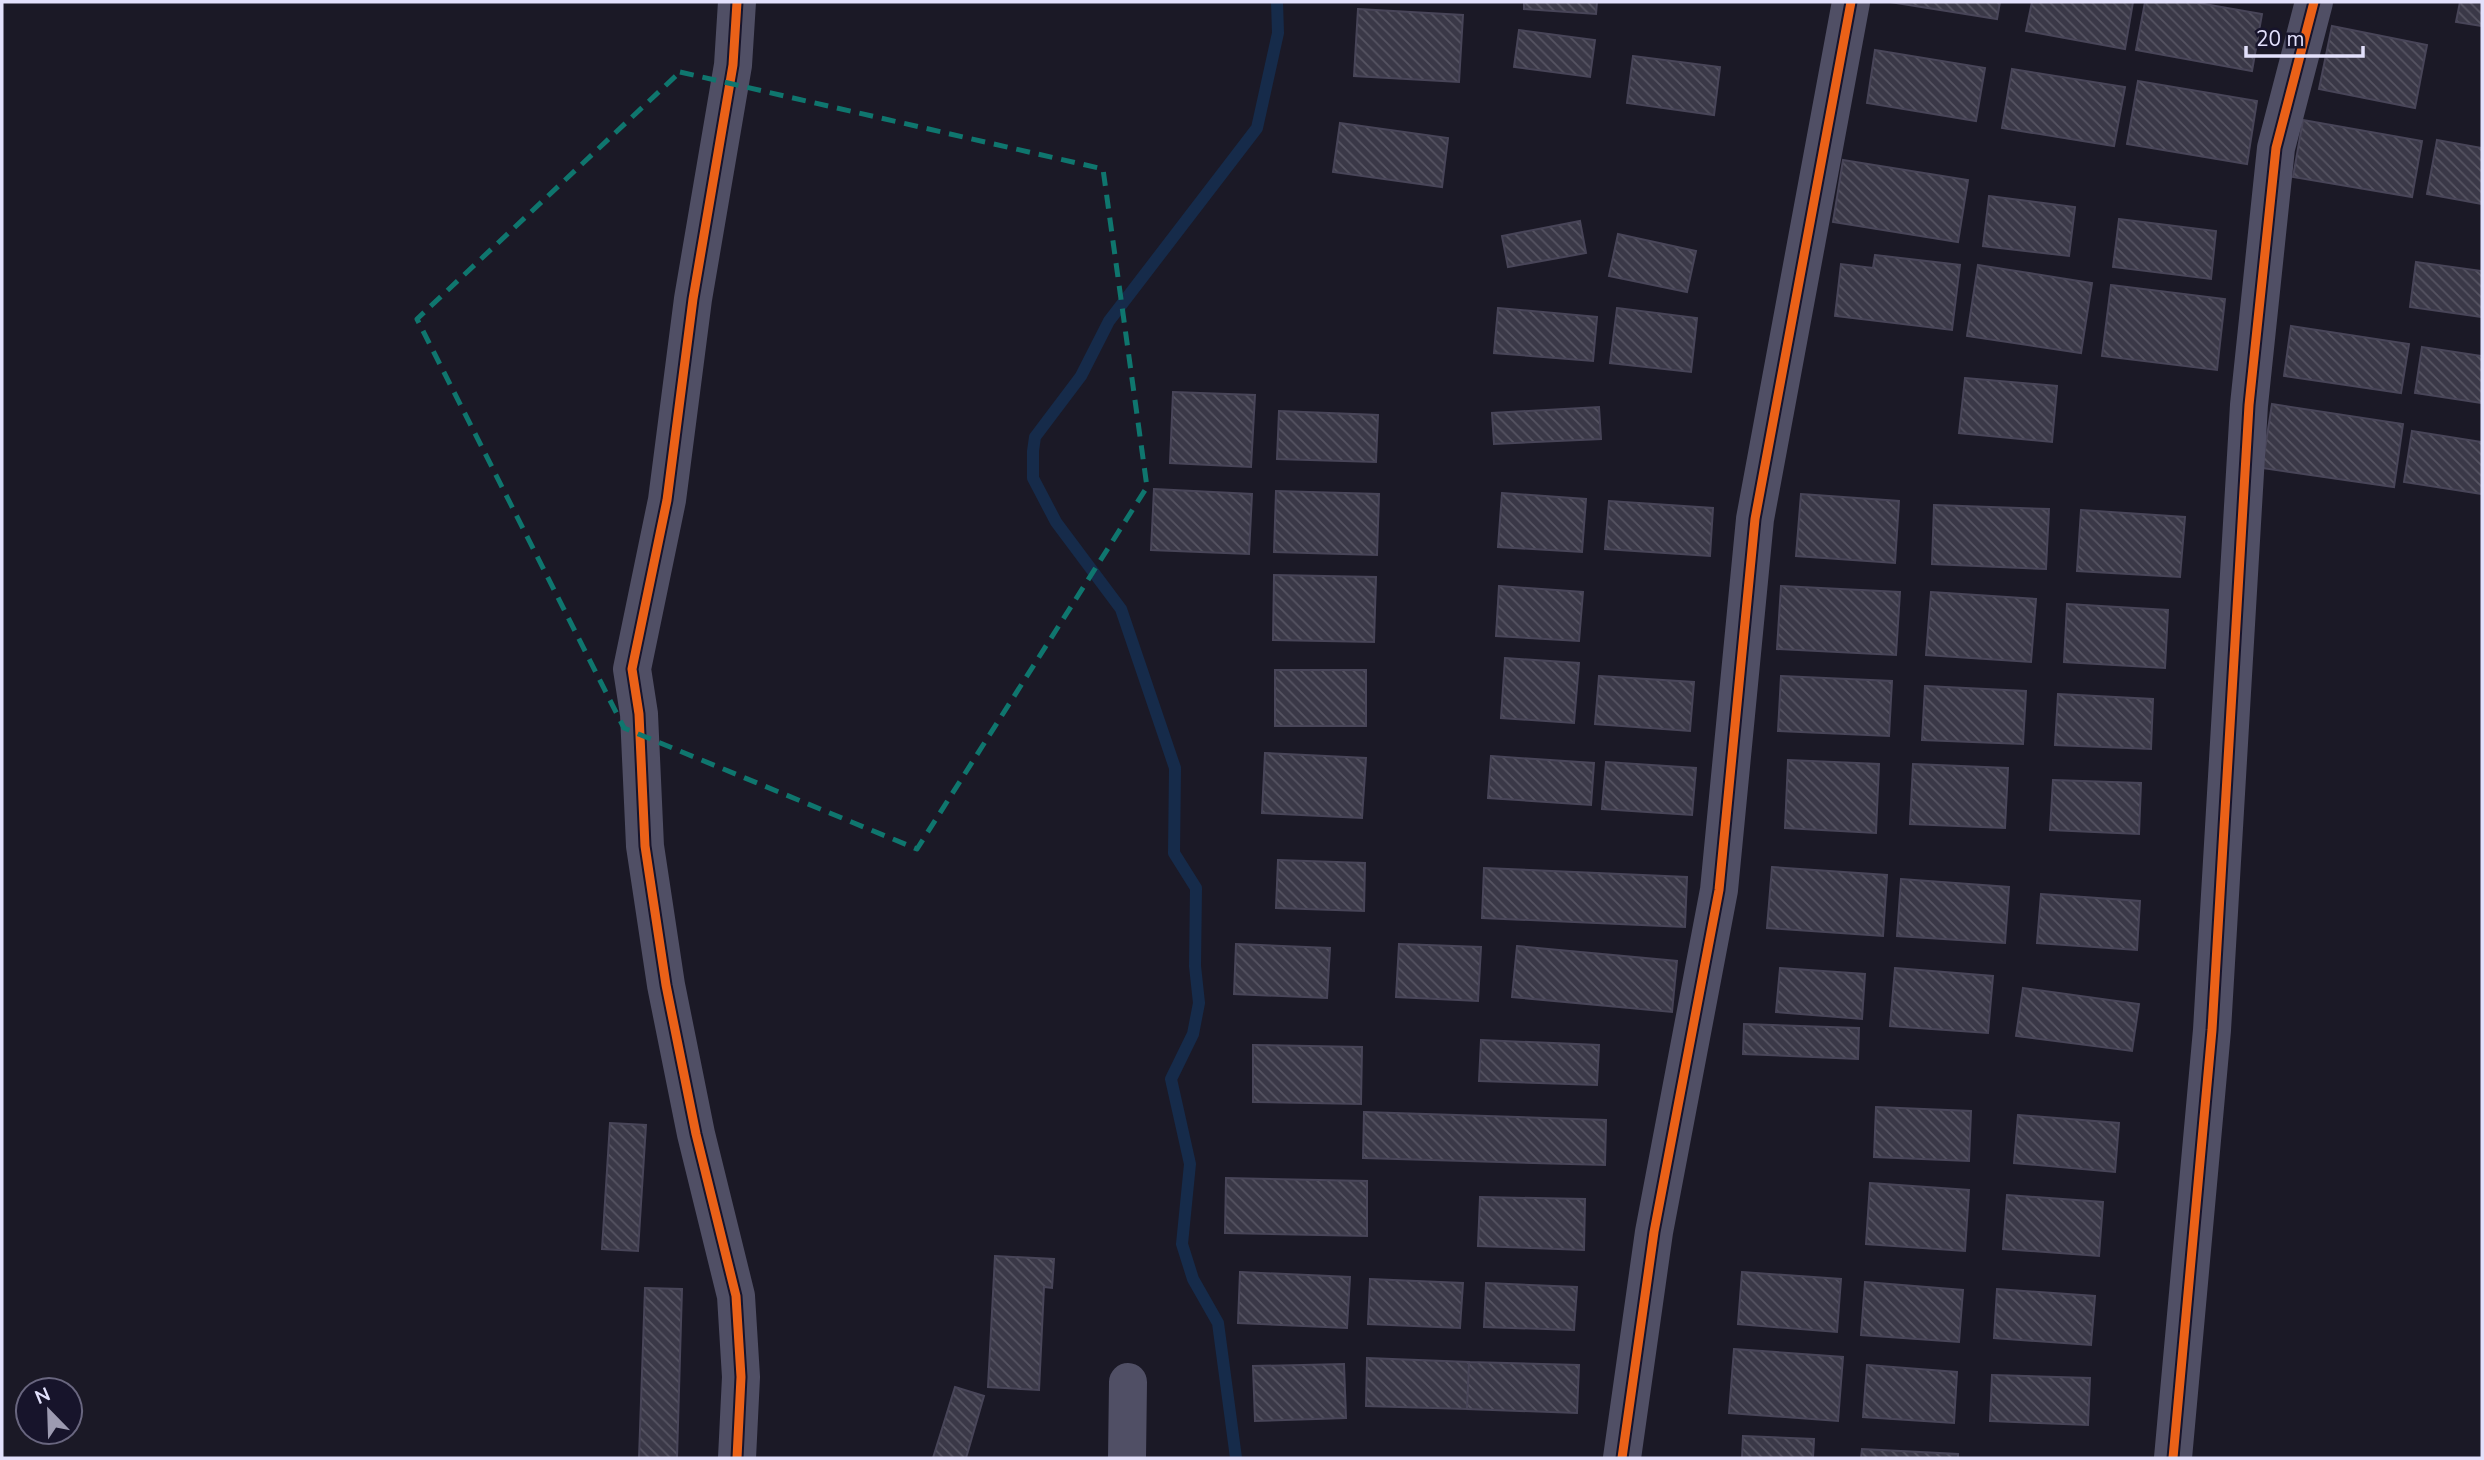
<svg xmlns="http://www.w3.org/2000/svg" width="2484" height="1460" font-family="'Nunito Sans',sans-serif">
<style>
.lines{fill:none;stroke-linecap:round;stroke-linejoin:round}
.stream{stroke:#162b4a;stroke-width:12}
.building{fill:url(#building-back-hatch);stroke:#484558;stroke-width:2}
.minor{stroke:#504f65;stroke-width:38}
.cycleway-casing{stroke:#17142b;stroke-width:13}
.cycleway{stroke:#ea6118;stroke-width:9}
.marked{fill:none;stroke:#0f766e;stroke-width:5;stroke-dasharray:14 9;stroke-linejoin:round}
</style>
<defs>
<pattern id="building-back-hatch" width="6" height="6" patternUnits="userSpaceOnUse" patternTransform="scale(1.75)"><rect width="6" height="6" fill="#3a3847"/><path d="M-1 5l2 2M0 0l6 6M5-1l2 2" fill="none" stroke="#565462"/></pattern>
</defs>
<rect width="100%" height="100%" fill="#1b1926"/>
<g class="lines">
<path class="stream" d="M1236,1458L1218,1323L1193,1279L1182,1244L1190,1164L1171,1079L1193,1034L1199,1003L1195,966L1196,888L1174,853L1175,768L1121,609L1056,522L1033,478V451L1035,437L1081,376L1109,321L1257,128L1278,33L1277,2"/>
</g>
<path class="building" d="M1524,2H1597L1596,14L1524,9Z
M1890,2H2000L1997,19Z
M2032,2H2133L2125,49L2026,31Z
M2145,2H2193L2262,14L2252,71L2136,50Z
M2460,2H2482V26L2456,22Z
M1358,9L1463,15L1459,82L1354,76Z
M2332,26L2427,45L2415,108L2319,89Z
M1519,30L1595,40L1590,77L1514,67Z
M1875,50L1985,68L1976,121L1867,103Z
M1633,56L1720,67L1714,115L1627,103Z
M2012,69L2125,87L2114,146L2002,128Z
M2138,81L2257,101L2247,164L2127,144Z
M2303,120L2422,141L2412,197L2293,177Z
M1340,123L1448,138L1442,187L1333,172Z
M2437,140L2482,148V204L2427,194Z
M1843,160L1968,180L1958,242L1833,222Z
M1989,196L2075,207L2069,256L1983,246Z
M2119,219L2216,231L2211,279L2113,267Z
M1580,221L1586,253L1508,267L1502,236Z
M1618,234L1696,251L1687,292L1609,276Z
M1875,255L1960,265L1952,330L1835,316L1841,264L1873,268Z
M2416,262L2482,271V317L2410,307Z
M1978,265L2092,283L2081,353L1967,336Z
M2111,285L2225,299L2217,370L2102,356Z
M1498,308L1597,317L1593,361L1494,353Z
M1617,308L1697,318L1691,372L1610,363Z
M2291,326L2409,344L2401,393L2284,376Z
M2422,347L2482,356V403L2415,393Z
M1965,378L2057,386L2052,442L1959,433Z
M1173,392L1255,395L1251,467L1170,463Z
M2272,404L2403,424L2394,487L2262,468Z
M1599,407L1601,439L1494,444L1492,413Z
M1279,411L1378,415L1376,462L1277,459Z
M2412,431L2482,442V494L2404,482Z
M1154,489L1252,494L1249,554L1151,550Z
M1276,491L1379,494L1377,555L1274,552Z
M1502,493L1586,499L1582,552L1498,547Z
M1801,494L1899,501L1895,563L1796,556Z
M1609,501L1713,508L1710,556L1605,549Z
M1934,505L2049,509L2046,569L1932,564Z
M2081,510L2185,517L2180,577L2077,571Z
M1274,575L1376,577L1374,642L1273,640Z
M1499,586L1583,592L1579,641L1496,636Z
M1781,586L1900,592L1896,655L1777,649Z
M1931,592L2036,599L2031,662L1926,655Z
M2067,604L2168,610L2165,668L2064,662Z
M1505,658L1579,663L1574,723L1501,718Z
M1275,670H1366V726H1275Z
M1599,676L1694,682L1690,731L1595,724Z
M1781,676L1892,681L1889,736L1778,731Z
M1925,686L2026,691L2023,744L1922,740Z
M2058,694L2153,699L2151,749L2055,745Z
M1265,753L1366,758L1362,818L1262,813Z
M1491,756L1594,763L1591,805L1488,798Z
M1788,760L1879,764L1876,833L1785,828Z
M1606,762L1696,768L1692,815L1602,809Z
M1913,764L2008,768L2005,828L1910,824Z
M2053,780L2141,783L2139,834L2050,830Z
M1278,860L1365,863L1364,911L1276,908Z
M1772,867L1887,875L1883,936L1767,928Z
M1484,868L1687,877L1685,927L1482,918Z
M1901,879L2009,887L2005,943L1897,936Z
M2041,894L2140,901L2137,950L2037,943Z
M1236,944L1330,948L1327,998L1234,994Z
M1399,944L1481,947L1478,1001L1396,997Z
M1517,946L1677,961L1672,1012L1512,997Z
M1780,968L1865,974L1862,1019L1776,1012Z
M1895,968L1993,976L1988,1033L1890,1026Z
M2023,988L2139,1004L2132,1051L2016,1036Z
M1744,1024L1859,1028L1858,1059L1743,1054Z
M1481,1040L1599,1045L1597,1085L1479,1081Z
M1253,1045L1362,1047L1361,1104L1253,1102Z
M1876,1107L1971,1111L1969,1161L1874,1157Z
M1364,1112L1606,1120L1605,1165L1363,1158Z
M2018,1115L2119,1123L2115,1172L2014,1163Z
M610,1123L646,1125L638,1251L602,1249Z
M1226,1178L1367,1181V1236L1225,1233Z
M1870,1183L1969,1190L1965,1251L1866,1244Z
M2007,1195L2103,1202L2099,1256L2003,1249Z
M1480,1197L1585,1199L1584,1250L1478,1246Z
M995,1256L1054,1259L1052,1288L1044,1287L1039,1390L988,1387Z
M1240,1272L1350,1277L1347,1328L1238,1323Z
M1742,1272L1841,1279L1837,1332L1738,1324Z
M1370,1279L1463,1283L1460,1328L1368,1324Z
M1865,1282L1963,1290L1959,1342L1861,1335Z
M1486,1283L1577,1287L1574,1330L1484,1327Z
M645,1288L682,1289L677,1458H639Z
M1997,1289L2095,1296L2091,1345L1994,1338Z
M1734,1349L1843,1357L1838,1421L1729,1413Z
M1367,1358L1469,1362L1467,1409L1366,1406Z
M1469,1362L1579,1365L1577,1413L1467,1409Z
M1344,1364L1346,1418L1255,1421L1253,1366Z
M1867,1365L1957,1372L1954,1423L1863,1417Z
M1992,1375L2090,1378L2088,1425L1990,1421Z
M955,1387L984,1396L966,1458H933Z
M1743,1436L1814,1439L1813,1458H1742Z
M1862,1449L1958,1454V1458H1861Z"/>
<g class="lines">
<path class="minor" d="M737,2L733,65L693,299L667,500L632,669L639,714L645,846L666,985L696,1134L736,1296L741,1377L737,1458
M1127,1458L1128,1382
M1622,1458L1654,1232L1719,890L1755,519L1851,2
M2173,1458L2212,1030L2249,405L2276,148L2314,2"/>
<g class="cycleway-casing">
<path id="cycleway" d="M737,2L733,65L693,299L667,500L632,669L639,714L645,846L666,985L696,1134L736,1296L741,1377L737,1458
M1622,1458L1654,1232L1719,890L1755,519L1851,2
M2173,1458L2212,1030L2249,405L2276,148L2314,2"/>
</g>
<use href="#cycleway" class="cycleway"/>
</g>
<path class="marked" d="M680,72L1103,169L1147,487L917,849L624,728L417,319Z"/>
<rect width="2484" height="1460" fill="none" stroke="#e3e1fc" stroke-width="7"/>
<g transform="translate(49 1411) rotate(337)"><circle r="33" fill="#17142b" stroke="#69667f" stroke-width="2"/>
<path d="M0-5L12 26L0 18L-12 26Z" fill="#9d9bb1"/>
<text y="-10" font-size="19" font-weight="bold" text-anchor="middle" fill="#e3e1fc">N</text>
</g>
<path d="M2246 46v10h117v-10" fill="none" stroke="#e3e1fc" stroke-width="3.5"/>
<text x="2256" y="46" font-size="21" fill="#e3e1fc" stroke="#17142b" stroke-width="5" paint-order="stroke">20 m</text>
</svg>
